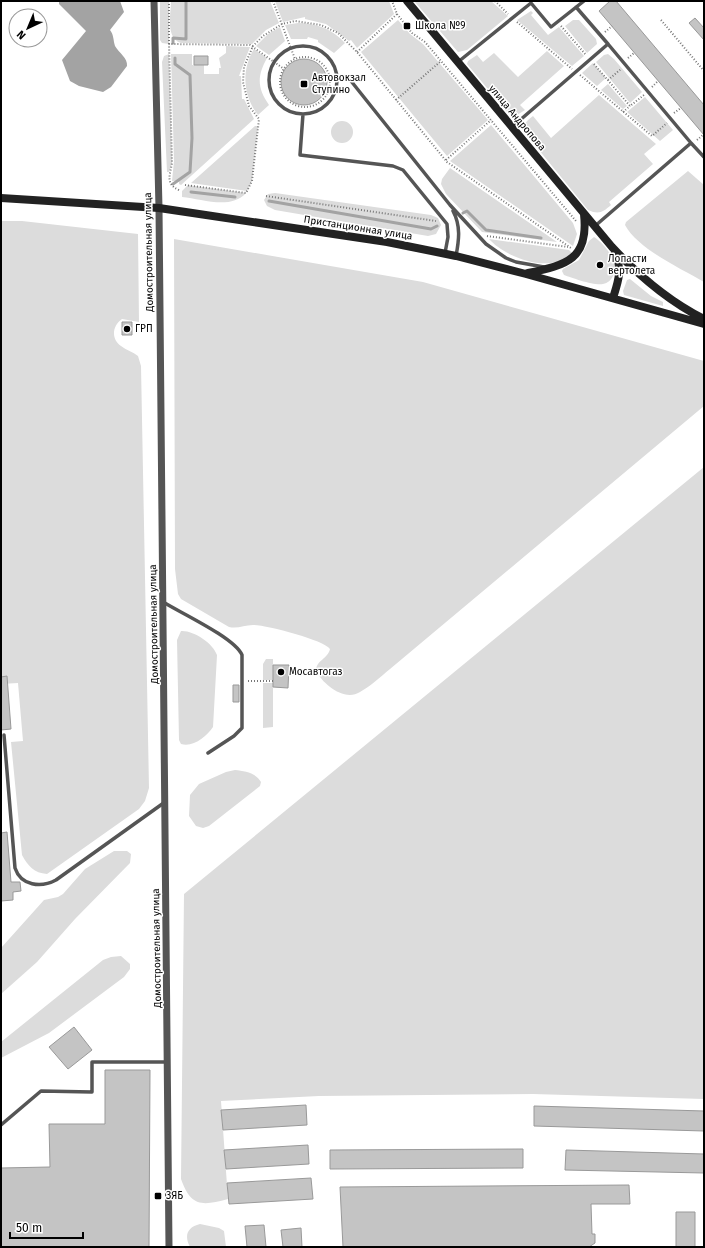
<svg xmlns="http://www.w3.org/2000/svg" width="705" height="1248" font-family="'Fira Sans',sans-serif">
<style>
.green{fill:#dcdcdc}
.water{fill:#a3a3a3}
.lines{fill:none;stroke-linecap:round;stroke-linejoin:round}
.stream{stroke:#a3a3a3;stroke-width:3}
.building{fill:#c4c4c4;stroke:#999}
.path{stroke:#777;stroke-width:2;stroke-dasharray:1 2;stroke-linecap:butt}
.lane{stroke:#555;stroke-width:3.5}
.street{stroke:#555;stroke-width:7}
.secondary{stroke:#222;stroke-width:8}
.poi-dot{fill:#000;stroke:#fff;stroke-width:1.5}
.labels{text-anchor:middle;dominant-baseline:central;stroke-width:3;stroke-linejoin:round;paint-order:stroke}
.poi-label{font-size:10px;fill:#000;stroke:#fff;text-anchor:start}
.street-label{font-size:10px;fill:#000;stroke:#fff}
</style>
<rect width="100%" height="100%" fill="#fff"/>
<path class="green" d="M160,1H169V44L162,43L160,40Z
M171,1H270L279,23L266,30L252,44L181,43C165,38 171,14 171,1Z
M275,1H389L394,14L357,48L351,40L349,41L326,24L305,19V17L283,22Z
M414,1H491L508,16L467,50L458,52Z
M531,11L533,13L531,15L548,35L559,27L584,56L572,66L517,20Z
M398,20L410,34L423,44L488,120L447,156L361,52Z
M573,20H579L596,39L597,44L587,53L565,26Z
M298,23C317,23 332,29 345,43L334,53L318,42V40L308,37L307,39H291L285,25Z
M280,27L285,41L269,55L256,46L268,34Z
M226,46L250,47L239,76H241L242,99H244L254,119L181,185L179,184V181H172L174,161L171,54H192V65H204V74H219V68H221L219,58L226,53Z
M254,49L267,58C257,76 257,88 269,105L258,115C243,96 241,70 254,49Z
M547,51L564,66L520,105L525,110L517,115L507,112L467,64L468,61L477,55L483,62L494,53L518,77Z
M169,54L172,163L169,172H167L162,62L164,56Z
M608,54L614,59L642,92L630,103L596,62L604,55Z
M593,63L606,78L597,86L582,73Z
M608,84L627,106L623,109L601,90Z
M599,95L656,144L644,154L653,164L609,202L611,205C603,212 599,215 588,210L525,133C523,125 526,121 533,116L551,138Z
M645,97L673,130L660,141L627,112Z
M331 132a11 11 0 1 1 22 0a11 11 0 1 1-22 0Z
M491,125L573,223L577,234L573,246L450,161Z
M255,126H258L252,181L247,191L191,183Z
M450,168L557,242L482,232L446,194L441,184L442,179Z
M688,171L704,185V282C680,268 638,249 625,225L626,222Z
M188,185L246,193C231,210 202,199 182,197V191Z
M275,193L431,215L438,218L441,225L436,234L428,236L275,210L267,206L264,200L268,194Z
M1,221H22L138,234L139,322L122,319C112,326 111,339 121,346C126,350 133,352 138,356L141,366L149,788L145,801L139,809L47,874C34,873 28,866 22,855L11,742L23,741L18,683L1,684Z
M594,237C605,244 620,263 613,276C611,280 608,283 603,284C595,286 572,278 564,275L562,271L563,269L579,260L589,241Z
M174,239L423,282L704,361V406L390,669C380,677 371,686 360,692C344,702 323,684 316,671C316,660 328,659 330,649C324,640 266,625 253,625C244,625 238,629 229,627L181,599L178,594L175,569Z
M489,239L569,250L572,253C552,275 506,258 489,239Z
M630,279L651,296L663,302V306L624,295L623,291L627,280Z
M704,467V1099L533,1094L319,1096L221,1101L228,1199C202,1206 191,1207 181,1179L184,894Z
M181,631C193,630 213,643 217,655L213,727C207,736 193,748 181,744L179,740L177,640Z
M266,659H273V680H263V664Z
M263,683H273V727L263,728Z
M235,770C245,771 256,773 261,782L260,786L209,826L203,828L196,826L189,816L190,795L199,784L226,772Z
M114,851H127L131,854L130,863L75,919L37,962L1,994V948L44,900L58,897L63,894L85,869Z
M121,956L130,964V969L124,977L49,1033L1,1058V1042L103,960L111,957Z
M200,1224L219,1228L224,1231L226,1247H190C184,1236 187,1227 200,1224Z"/>
<path class="water" d="M59,1H120L124,12L110,30C114,35 113,40 115,46C119,53 128,58 127,66L111,87L103,92L79,86L70,81L62,60L86,31L59,4Z"/>
<g class="lines">
<path class="stream" d="M173,43V38L186,39V1
M173,184L190,172L192,138L190,75L175,64V58
M191,192L235,197
M269,201L431,229L437,226
M463,213L467,211L486,230L541,238"/>
</g>
<path class="building" d="M610,1H616L704,105V135L599,11Z
M695,18L704,28V40L689,23Z
M194,56H208V65H194Z
M281 82a23 23 0 1 1 46 0a23 23 0 1 1-46 0Z
M122,322H132V335H122Z
M273,665H289L288,688L273,687Z
M7,676L11,729L1,730V677Z
M233,685H239V702H233Z
M7,832L11,882H20L21,891L13,892V900L1,901V833Z
M74,1027L92,1050L68,1069L49,1047Z
M105,1070H150L149,1247H1V1168L50,1167L49,1124H105Z
M306,1105L307,1125L223,1130L221,1110Z
M534,1106L704,1111V1131L534,1126Z
M308,1145L309,1164L226,1169L224,1150Z
M523,1149V1168L330,1169V1150Z
M566,1150L704,1154V1173L565,1170Z
M311,1178L313,1199L229,1204L227,1183Z
M629,1185L630,1204H591L592,1234H595V1243L589,1247H343L340,1187Z
M676,1212H695V1247H676Z
M264,1225L266,1247H247L245,1226Z
M301,1228L302,1247H283L281,1230Z"/>
<g class="lines">
<path class="path" d="M169,1V44
M273,1L295,59
M495,1L508,14
M397,14L412,33L425,42L576,221
M661,20L704,71
M517,22L572,69
M561,26L586,55
M605,32L612,26
M357,52L397,14L392,1
M280 82a25 25 0 1 1 50 0a25 25 0 1 1-50 0Z
M628,58L634,53
M594,64L630,106L644,95
M580,75L652,136L667,123
M608,80L621,69
M652,87L658,81
M396,100L441,61
M623,112L630,106
M674,113L681,108
M697,140L704,134
M446,160L491,120
M185,185L246,193L252,181L259,119L249,106L243,82L244,67L253,46L263,36L282,24L295,21L321,25L338,33L357,52L447,162L571,248
M179,190C165,184 170,175 172,163L169,44L250,45L284,69
M266,196L436,221
M487,236L568,247
M248,681H273"/>
<path class="lane" d="M576,7L608,44
M269 80a34 34 0 1 1 68 0a34 34 0 1 1-68 0Z
M458,62L531,3L551,27L584,1
M338,79L347,76L450,205L486,244L506,258L516,262L544,267
M303,114L300,155L393,166L403,170L447,224L448,237L445,253
M512,127L608,44L691,143L595,226
M691,143L704,157
M453,211C461,226 459,240 456,256
M163,602C181,613 235,638 242,655V728L234,736L208,753
M4,735L15,868C21,886 41,888 56,880L165,802
M1,1125L41,1091L92,1092V1062H168"/>
<path class="street" d="M154,1L159,208L169,1247"/>
<path class="secondary" d="M407,1L612,247C639,276 668,301 704,319
M1,198L159,208L387,242L456,256L526,274L704,324
M528,273C567,265 589,259 584,214
M613,298C618,282 623,269 615,253"/>
</g>
<g class="poi-dot">
<rect x="403" y="22" width="8" height="8" rx="2"/>
<rect x="300" y="80" width="8" height="8" rx="2"/>
<circle cx="600" cy="265" r="4"/>
<circle cx="127" cy="329" r="4"/>
<circle cx="281" cy="672" r="4"/>
<rect x="154" y="1192" width="8" height="8" rx="2"/>
</g>
<g class="labels">
<g class="poi-label">
<text x="415" y="26">Школа №9</text>
<text x="312" y="78">Автовокзал<tspan x="312" dy="12">Ступино</tspan></text>
<text x="608" y="259">Лопасти<tspan x="608" dy="12">вертолета</tspan></text>
<text x="135" y="329">ГРП</text>
<text x="289" y="672">Мосавтогаз</text>
<text x="166" y="1196">ЗЯБ</text>
</g>
<g class="street-label">
<text transform="translate(517 118) rotate(50)">улица Андропова</text>
<text transform="translate(358 228) rotate(9)">Пристанционная улица</text>
<text transform="translate(149 252) rotate(-91)">Домостроительная улица</text>
<text transform="translate(154 624) rotate(-91)">Домостроительная улица</text>
<text transform="translate(157 948) rotate(-91)">Домостроительная улица</text>
</g>
</g>
<rect width="705" height="1248" fill="none" stroke="#000000" stroke-width="4"/>
<g transform="translate(28 28) rotate(224)"><circle r="19" fill="#ffffff" stroke="#999999"/>
<path d="M0-3L7 15L0 10L-7 15Z" fill="#000000"/>
<text y="-6" font-size="11" font-weight="bold" text-anchor="middle" fill="#000000">N</text>
</g>
<path d="M10 1232v6h73v-6" fill="none" stroke="#000000" stroke-width="2"/>
<text x="16" y="1232" font-size="12" fill="#000000" stroke="#ffffff" stroke-width="3" paint-order="stroke">50 m</text>
</svg>
